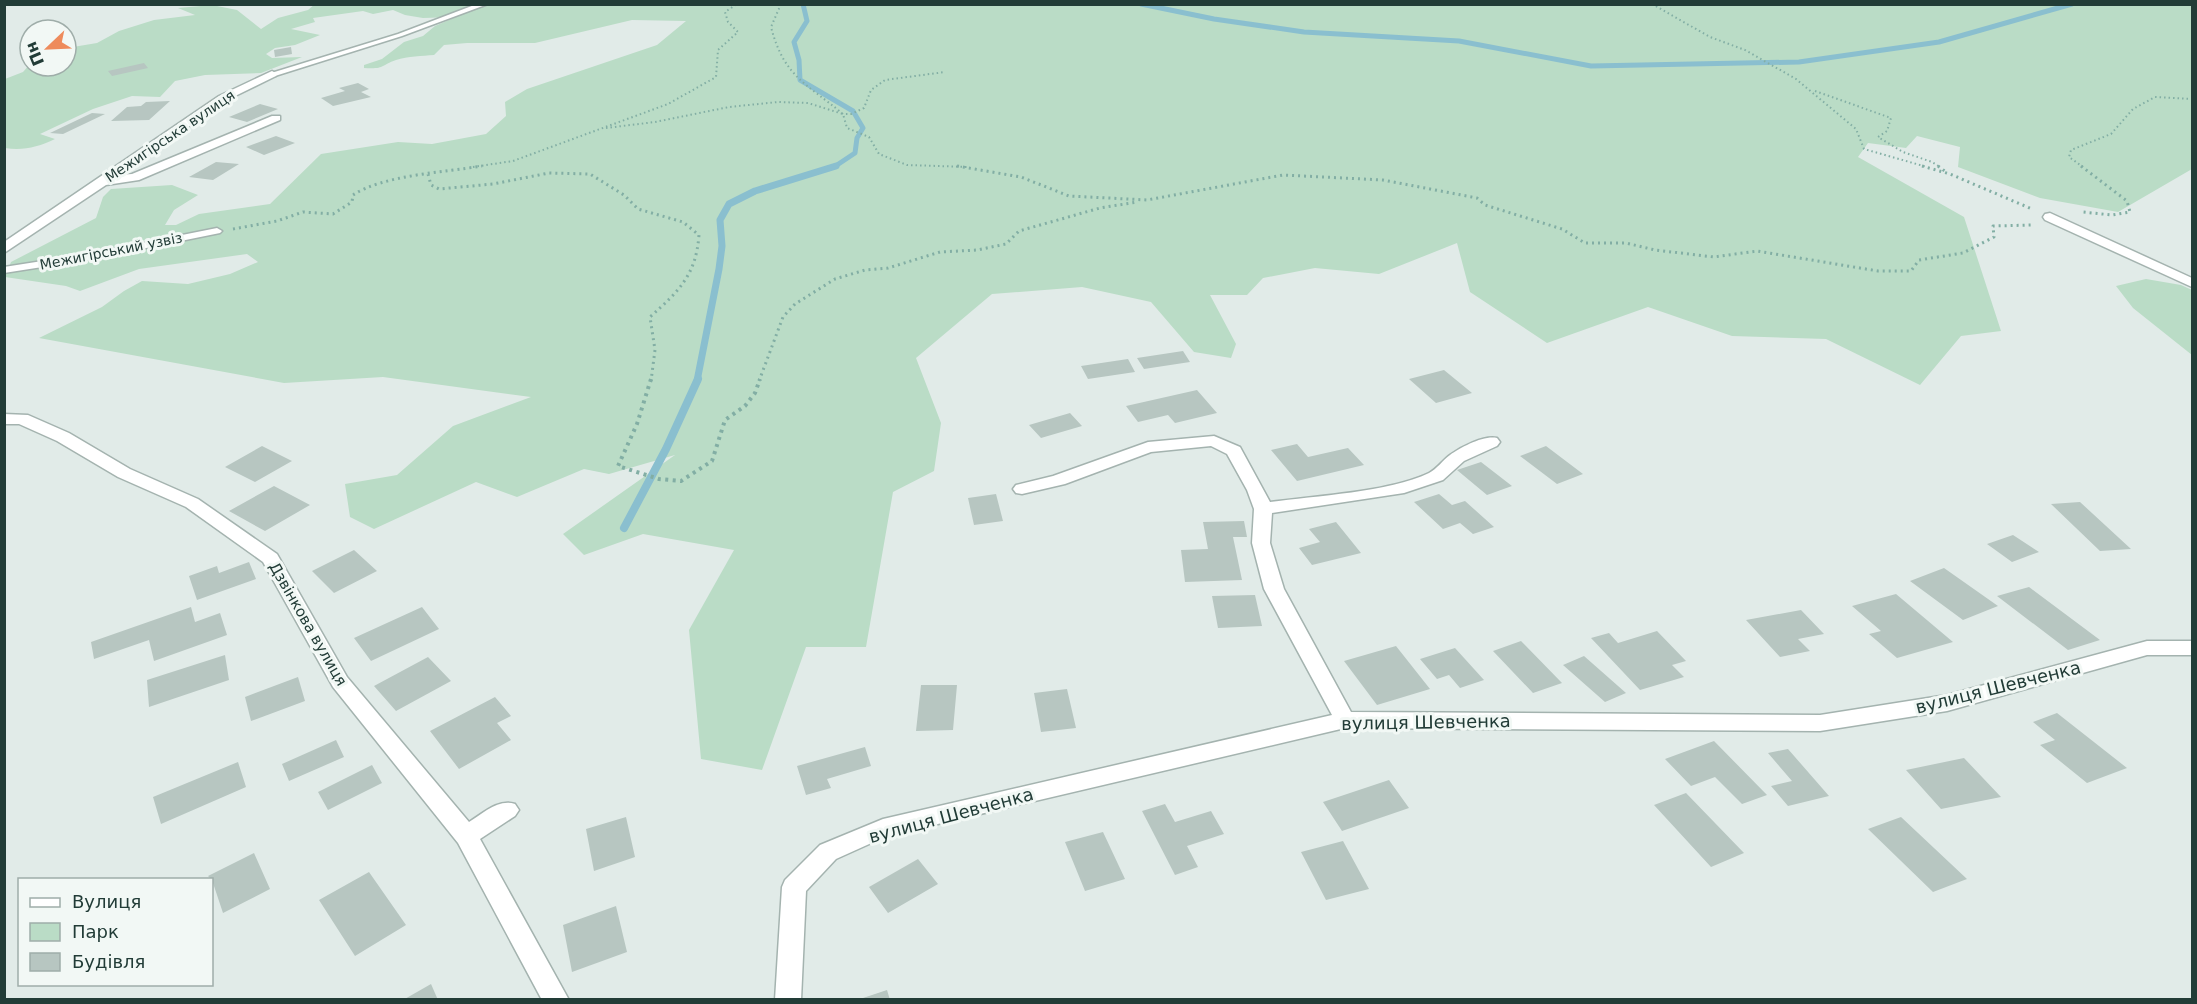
<svg xmlns="http://www.w3.org/2000/svg" width="2197" height="1004" font-family="'DejaVu Sans',sans-serif">
<style>
.green{fill:#badcc6}
.lines{fill:none;stroke-linecap:round;stroke-linejoin:round}
.stream-far2{stroke:#8abfcf;stroke-width:5}
.stream-far1{stroke:#8abfcf;stroke-width:7}
.stream{stroke:#8abfcf;stroke-width:8}
.building{fill:#b7c6c1}
.service-casing{stroke:#a4b3af;stroke-width:3}
.minor-casing{stroke:#a4b3af;stroke-width:3}
.path-far2{stroke:#82aea4;stroke-width:2;stroke-dasharray:1.5 3;stroke-linecap:butt}
.path-far1{stroke:#82aea4;stroke-width:3;stroke-dasharray:2 4;stroke-linecap:butt}
.path{stroke:#82aea4;stroke-width:4;stroke-dasharray:3 4.5;stroke-linecap:butt}
.service{fill:#fff;fill-rule:evenodd}
.minor{fill:#fff;fill-rule:evenodd}
.labels{text-anchor:middle;dominant-baseline:central;stroke-width:6;stroke-linejoin:round;paint-order:stroke}
.far-street-label{font-size:14px;fill:#223c37;stroke:#f2f8f5}
.street-label{font-size:15px;fill:#223c37;stroke:#f2f8f5}
.near-street-label{font-size:18px;fill:#223c37;stroke:#f2f8f5}
</style>
<rect width="100%" height="100%" fill="#e1ebe8"/>
<path class="green" d="M315,4L2192,5V169L2118,212L2040,198L1958,167L1960,147L1917,136L1906,148L1868,143L1858,157L1964,217L2001,331L1961,336L1920,385L1826,339L1732,336L1648,307L1547,343L1470,292L1457,243L1379,274L1315,268L1263,278L1247,295H1210L1236,344L1231,358L1194,352L1151,302L1082,287L992,294L916,358L941,423L934,471L893,492L866,647H806L762,770L701,759L689,630L734,550L643,534L584,555L563,534L675,455L609,474L584,469L517,497L476,482L374,529L350,517L345,484L397,475L453,426L531,397L383,377L284,383L39,338L102,307L124,291L142,281L188,284L230,274L258,262L247,254L139,269L80,291L66,286L5,277L11,262L96,218L103,197L111,189L172,185L198,195L174,210L165,225H176L199,214L270,204L321,154L398,142L432,144L486,134L506,116L505,102L527,89L657,45L686,21L632,20L535,43H467L444,45L434,55C422,56 408,56 396,60C379,66 386,69 364,68V65L382,59L404,42L423,36L435,26L456,17L423,18L405,15L393,10L373,14L363,11L313,18L315,22L291,29L320,35L295,45L275,48L266,54L272,58L302,57L261,73L205,75L175,81L160,97L132,96L93,109L40,134L55,139C38,147 23,151 5,148V79L23,72L30,64V66H66L67,48L97,43L119,31L154,20L195,15L178,8L212,5L237,10L261,29L278,18L308,10Z
M2146,279L2181,285L2192,290V355L2133,308L2116,286Z"/>
<g class="lines">
<path class="stream-far2" d="M803,4L807,21L794,42L799,60L800,80L853,111L863,128L857,138L855,153L834,167
M1141,4L1214,19L1304,32L1459,41L1591,66L1799,62L1939,42L2072,4"/>
<path class="stream-far1" d="M697,381L719,269L722,246L720,220L729,204L755,191L836,166"/>
<path class="stream" d="M624,528L666,449L698,379"/>
</g>
<path class="building" d="M291,47L292,54L275,57L274,50Z
M144,63L148,68L112,76L108,71Z
M358,83L369,89L361,92L371,97L333,106L321,98L345,91L339,88Z
M170,101L149,120L111,121L127,107L141,106L146,102Z
M260,104L278,109L247,122L229,117Z
M92,113L105,114L63,134L50,133Z
M276,136L295,143L264,155L246,147Z
M216,162L239,164L213,180L189,177Z
M1183,351L1190,362L1144,369L1137,358Z
M1128,359L1135,372L1088,379L1081,366Z
M1444,370L1472,393L1436,403L1409,379Z
M1197,390L1217,413L1175,423L1168,415L1138,422L1126,406Z
M1070,413L1082,426L1041,438L1029,425Z
M1297,444L1308,457L1348,448L1364,465L1297,481L1271,450Z
M262,446L292,461L255,482L225,467Z
M1546,446L1583,474L1557,484L1520,456Z
M1481,462L1512,486L1487,495L1457,470Z
M274,486L310,505L265,531L229,511Z
M996,494L1003,521L974,525L968,498Z
M1439,494L1452,505L1465,501L1494,527L1473,534L1460,523L1443,529L1414,502Z
M2080,502L2131,549L2100,551L2051,504Z
M1244,521L1247,537H1233L1242,580L1185,582L1181,550L1208,549L1203,522Z
M1336,522L1361,553L1312,565L1299,548L1320,542L1309,529Z
M2013,535L2039,552L2012,562L1987,544Z
M354,550L377,571L334,593L312,571Z
M249,562L256,579L197,600L189,576L217,566L219,573Z
M1944,568L1998,606L1963,620L1910,581Z
M2029,587L2100,640L2068,650L1997,596Z
M1896,594L1953,642L1897,658L1869,634L1881,631L1852,606Z
M1255,595L1262,626L1218,628L1212,596Z
M191,607L195,622L220,613L227,635L154,661L149,640L94,659L91,642Z
M422,607L439,629L371,661L354,638Z
M1801,610L1824,634L1798,639L1810,651L1780,657L1746,620Z
M1657,631L1686,661L1672,665L1684,677L1640,690L1591,638L1609,633L1618,643Z
M1521,641L1562,683L1533,693L1493,651Z
M1396,646L1430,689L1377,705L1344,661Z
M1455,648L1484,680L1460,688L1449,675L1437,679L1420,659Z
M225,655L229,680L149,707L147,680Z
M1584,656L1626,693L1605,702L1563,665Z
M428,657L451,681L396,711L374,686Z
M298,677L305,701L251,721L245,697Z
M921,685H957L953,730L916,731Z
M1067,689L1076,728L1041,732L1034,693Z
M495,697L511,716L497,723L511,740L459,769L430,731Z
M2057,713L2127,768L2087,783L2040,745L2055,740L2033,722Z
M336,740L344,757L289,781L282,764Z
M1714,741L1767,795L1742,804L1715,777L1691,786L1665,759Z
M865,747L871,766L827,779L831,788L806,795L797,766Z
M1788,749L1829,796L1788,806L1771,786L1792,781L1768,753Z
M1964,758L2001,797L1941,809L1906,770Z
M238,762L246,787L161,824L153,797Z
M372,765L382,783L328,810L318,792Z
M1389,780L1409,808L1342,831L1323,802Z
M1686,793L1744,853L1711,867L1654,805Z
M1165,804L1175,822L1211,811L1224,834L1187,846L1198,867L1175,875L1142,811Z
M626,817L635,857L594,871L586,829Z
M1901,817L1967,879L1933,892L1868,829Z
M1103,832L1125,879L1085,891L1065,842Z
M1343,841L1369,889L1326,900L1301,852Z
M254,853L270,889L223,913L212,880L208,876Z
M918,859L938,884L888,913L869,887Z
M369,872L406,925L355,956L319,900Z
M616,906L627,952L572,972L563,925Z
M431,984L438,1000H403Z
M887,990L890,1000H860V999Z"/>
<g class="lines">
<g class="service-casing">
<path id="service" d="M477,4H488L402,36L275,76L268,74L398,34Z
M217,228L222,231L220,233L87,260L4,273V267L87,254Z"/>
</g>
<g class="minor-casing">
<path id="minor" d="M272,71L277,74L276,76L227,100L119,175L132,174L272,116H280V120L139,180L106,185L4,253V242L219,96Z
M2050,213L2192,278V287L2045,220L2043,217L2045,214Z
M4,414L28,415L69,433L130,469L198,499L277,554L347,677L469,822C482,814 499,798 515,804L519,810L515,816L480,839L569,1000H542L458,843L333,687L263,562L186,507L118,477L57,441L19,424H4Z
M1214,436L1240,447L1270,502C1315,496 1389,492 1429,473C1437,469 1443,460 1450,455C1461,447 1484,435 1497,438L1500,442L1497,446L1464,461L1443,480L1404,493L1272,513L1270,543L1284,589L1351,712L1820,715L1947,695L2147,641H2192V655H2147L1947,711L1820,731L1345,728L887,836L836,859L806,891L801,1000H775L782,887L785,880L820,845L883,819L1332,715L1264,589L1252,543L1254,509L1247,490L1227,454L1211,446L1151,452L1065,484L1022,494L1016,493L1013,489L1016,485L1053,476L1148,442Z"/>
</g>
<path class="path-far2" d="M781,4L771,27C784,77 806,83 843,114H851L864,108L871,90L885,80L945,72
M1652,4L1710,37L1745,50L1796,79L1856,129L1864,149L1927,167
M1815,91L1891,118L1887,131L1878,137L1903,152L1932,162L1940,167
M606,128L655,122L729,107L778,102L808,103L843,114L847,128L869,137L879,154L907,165L968,167
M473,167L513,161L668,104L716,77L718,50L738,32L728,22L725,12L737,4
M2083,167L2069,157L2071,150L2111,134L2133,109L2155,97L2192,99"/>
<path class="path-far1" d="M957,166L1021,177L1069,196L1147,200L1283,175L1383,180L1477,198L1485,205L1562,229L1585,243H1626L1655,250L1714,257L1757,251L1878,271H1911L1919,260L1963,253L1994,237L1993,226L2033,225
M1922,166L1950,174L2032,209
M1938,166L1946,172
M2081,166L2127,201L2130,212L2112,215L2083,212
M428,174L431,185L439,189L493,184L549,173L590,174L624,195L638,209L683,222L699,235C696,275 679,291 650,317L655,350L651,381
M233,229L277,221L303,212L333,214L352,202L353,195C383,175 446,172 482,166
M759,381L783,317L795,304L835,279L865,270L888,268L940,252L977,250L1006,244L1019,231L1100,208L1137,202"/>
<path class="path" d="M651,379L637,424L618,466L659,479L681,481L712,461L725,420L745,406L755,393L760,379"/>
<use href="#service" class="service"/>
<use href="#minor" class="minor"/>
</g>
<g class="labels">
<g class="far-street-label">
<text transform="translate(170 136) rotate(-34)">Межигірська вулиця</text>
<text transform="translate(111 251) rotate(-11)">Межигірський узвіз</text>
</g>
<g class="street-label">
<text transform="translate(308 624) rotate(60)">Дзвінкова вулиця</text>
</g>
<g class="near-street-label">
<text transform="translate(1998 687) rotate(-14)">вулиця Шевченка</text>
<text transform="translate(1426 722) rotate(-1)">вулиця Шевченка</text>
<text transform="translate(951 815) rotate(-15)">вулиця Шевченка</text>
</g>
</g>
<rect width="2197" height="1004" fill="none" stroke="#223c37" stroke-width="12"/>
<rect x="18" y="878" width="195" height="108" fill="#f2f8f5" stroke="#9fada9" stroke-width="1.5"/>
<rect x="30" y="898" width="30" height="9" fill="#ffffff" stroke="#9fada9" stroke-width="1.5"/>
<text x="72" y="908" font-size="18" fill="#223c37">Вулиця</text>
<rect x="30" y="923" width="30" height="18" fill="#badcc6" stroke="#9fada9" stroke-width="1.5"/>
<text x="72" y="938" font-size="18" fill="#223c37">Парк</text>
<rect x="30" y="953" width="30" height="18" fill="#b7c6c1" stroke="#9fada9" stroke-width="1.5"/>
<text x="72" y="968" font-size="18" fill="#223c37">Будівля</text>
<g transform="translate(48 48) rotate(247)"><circle r="28" fill="#f2f8f5" stroke="#9fada9" stroke-width="1.5"/>
<path d="M0-4.5L10 22L0 15L-10 22Z" fill="#ee8b5c"/>
<text y="-9" font-size="16" font-weight="bold" text-anchor="middle" fill="#223c37">Пн</text>
</g>
</svg>
